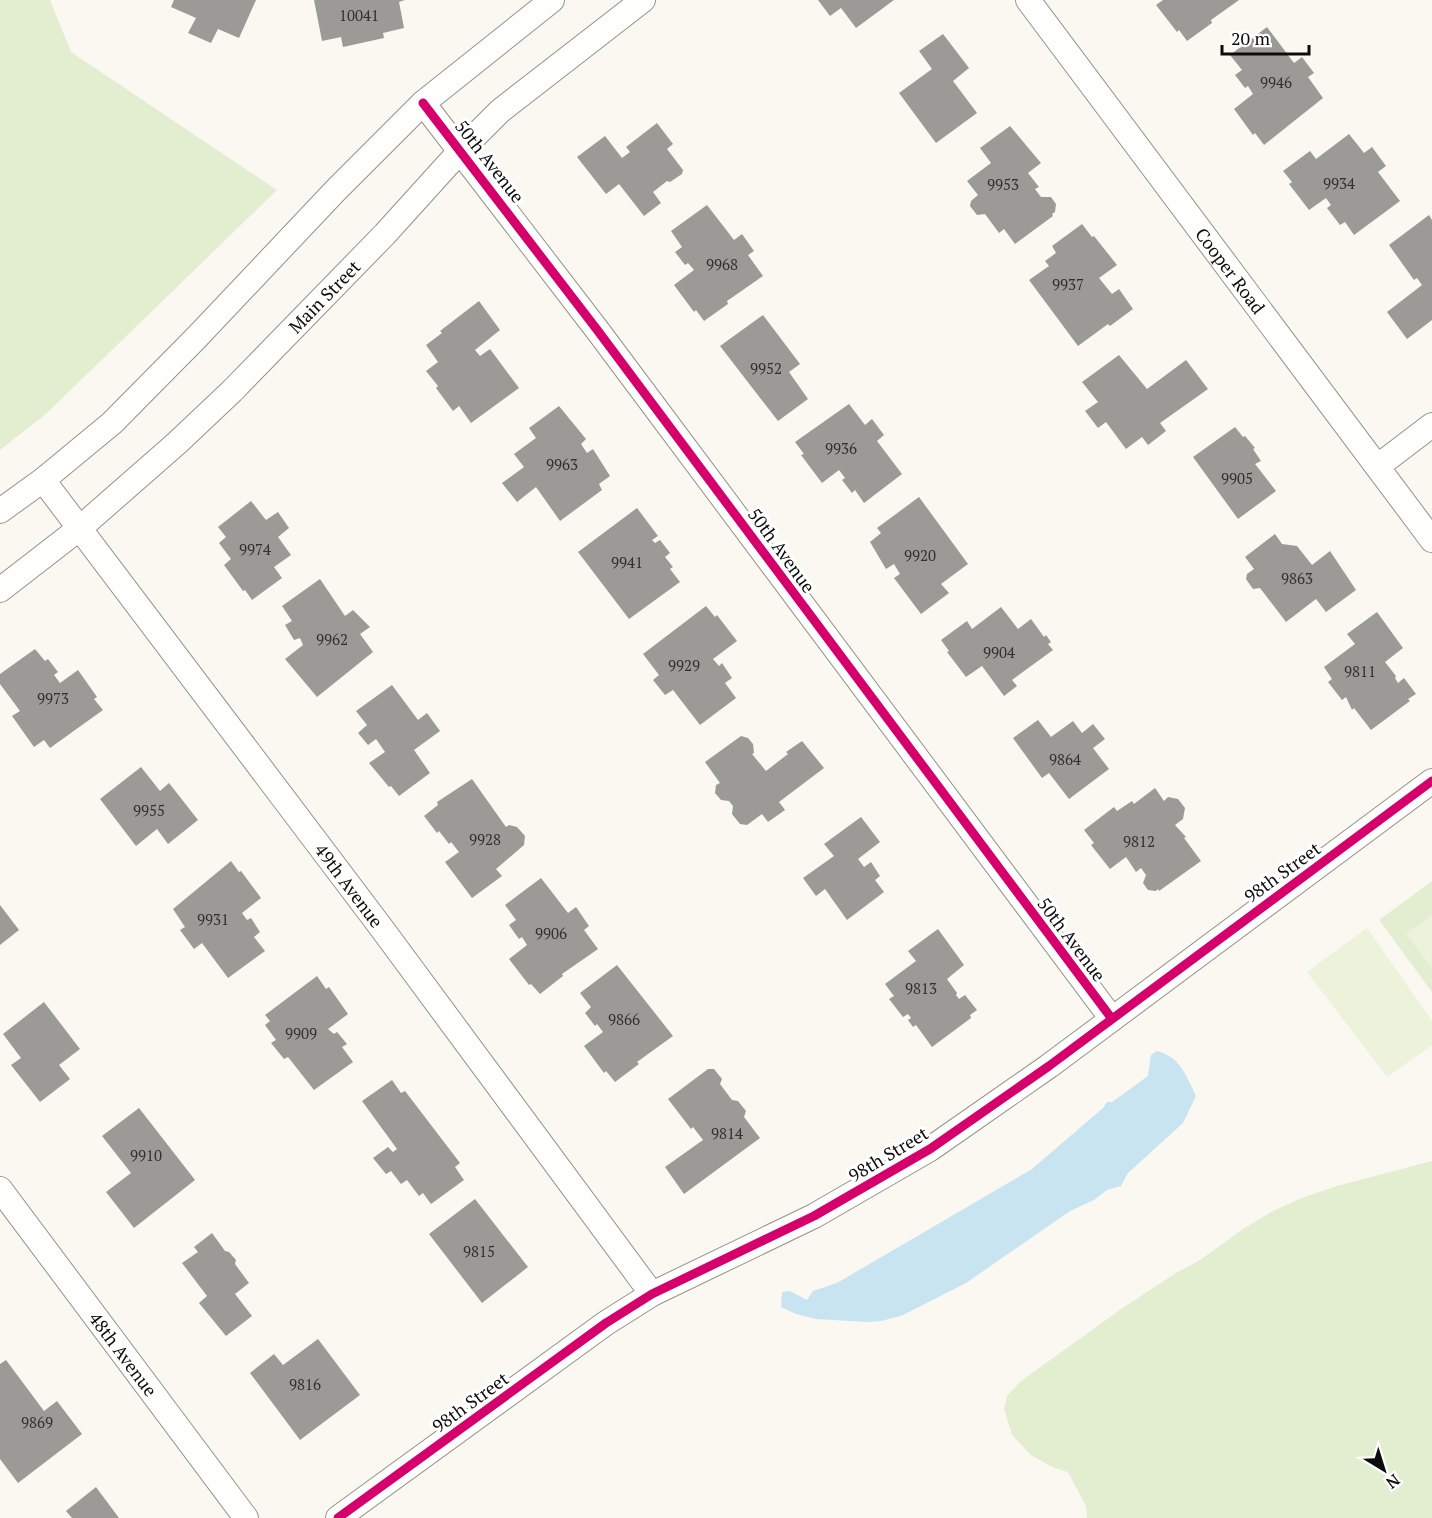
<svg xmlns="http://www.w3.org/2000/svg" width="1432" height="1518" font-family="'PT Serif',serif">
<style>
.green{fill:#e3eed1}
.pitch{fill:#edf2db}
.water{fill:#c8e4f1}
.building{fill:#9c9a96}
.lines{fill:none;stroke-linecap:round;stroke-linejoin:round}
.street-casing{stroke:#93928f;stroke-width:26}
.street{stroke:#fefefd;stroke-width:24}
.cycleway-casing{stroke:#fff;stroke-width:13}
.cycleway{stroke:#d6006c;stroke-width:9}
.labels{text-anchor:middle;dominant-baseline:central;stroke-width:6;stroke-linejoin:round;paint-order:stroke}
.number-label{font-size:15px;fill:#30302e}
.street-label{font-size:18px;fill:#0c0c0c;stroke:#fff}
</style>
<rect width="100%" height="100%" fill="#faf8f0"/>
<path class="green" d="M0,0H50L71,52L277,190L47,413L0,450Z
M1432,881V992L1379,920Z
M1432,1161V1518H1087L1086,1506L1068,1472L1054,1468L1031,1455L1012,1435L1004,1409L1007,1396L1021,1381L1124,1307L1176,1273L1200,1260L1243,1229L1271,1212L1304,1197L1337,1186Z"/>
<path class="pitch" d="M1432,915V968L1406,934Z
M1367,928L1432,1021V1045L1387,1077L1307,972Z"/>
<path class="water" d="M1157,1051C1180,1057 1186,1075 1196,1096L1183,1123L1128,1173L1121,1186L1107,1190L1094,1200L1070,1211L966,1283L901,1316L881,1321L867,1322L816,1319L796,1314L781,1307L782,1292L790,1291L807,1300L813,1291L837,1283L1032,1169L1103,1108L1107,1102H1112L1148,1076L1151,1055Z"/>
<path class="building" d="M174,0H256L239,38L218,29L211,43L188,33L196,18L171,7Z
M314,0H405L399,2L404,28L383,33L384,38L343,47L341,37L322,41Z
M818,0H894L856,28L841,8L830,16Z
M1163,0H1239L1211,20L1212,23L1187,41L1179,30L1177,32L1156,5Z
M1267,27L1294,63L1302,57L1314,73L1308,77L1323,98L1264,145L1255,133L1253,135L1234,109L1253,94L1248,86L1245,88L1235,75L1242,70L1230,55Z
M943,34L969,68L953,81L977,113L936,143L899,93L932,69L919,51Z
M657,123L673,144L667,149L683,170L682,174L670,182L667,181L653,192L661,203L644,216L619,184L606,194L577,157L605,136L622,158L630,152L626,147Z
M1010,126L1041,163L1028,173L1039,187L1035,189L1041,197H1051L1056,204L1055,212L1052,214L1053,216L1015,244L1004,229L999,233L985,214L977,215L970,206L971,201L978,195L967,181L991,163L980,148Z
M1349,134L1364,153L1372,147L1386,166L1378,172L1400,201L1354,235L1345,222L1340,225L1327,208L1331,205L1326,198L1309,210L1289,184L1292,182L1283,171L1310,151L1316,159Z
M707,205L734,240L742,234L754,251L748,255L763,276L727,301L728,304L704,321L696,310L694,312L674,285L694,270L688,263L685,265L675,252L682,247L671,231Z
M1429,215L1432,220V320L1407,339L1387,312L1422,285L1417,278L1414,280L1389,245Z
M1082,224L1092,237L1094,236L1117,265L1099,278L1112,294L1119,289L1133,309L1110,326L1108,324L1078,346L1029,280L1049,266L1045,261L1056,253L1052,246Z
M479,301L500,330L475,350L480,356L490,349L519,388L471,423L459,406L453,411L436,388L438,386L426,371L438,362L426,345L442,333L440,331Z
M763,315L800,364L789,372L808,399L778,421L720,346Z
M1119,355L1147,389L1186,360L1208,389L1160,423L1166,431L1148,445L1142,437L1126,449L1106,422L1098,428L1085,411L1098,402L1082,382Z
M849,404L865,425L872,419L884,435L877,441L902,474L864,503L855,490L852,493L842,480L845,478L839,470L822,483L801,455L804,454L795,442Z
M559,406L586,439L581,444L587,453L593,449L610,476L599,484L602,490L560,521L536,487L517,502L502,483L524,467L514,454L536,438L529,428Z
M1235,427L1243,437L1245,436L1255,448L1253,449L1261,461L1255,464L1276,491L1238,519L1193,457Z
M919,497L968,564L941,584L949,593L921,614L894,578L900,574L894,564L886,569L870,542L881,533L877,528Z
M251,501L266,520L278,512L289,528L278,537L291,555L274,567L282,578L252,600L245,590L243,591L224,565L231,559L219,543L226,537L218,527Z
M637,508L658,536L652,540L655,543L660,540L670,553L665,557L673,567L670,569L680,582L629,619L578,552Z
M1275,534L1282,544L1297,546L1312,565L1330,551L1356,590L1326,612L1316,599L1286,622L1260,588L1253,589L1246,579L1247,574L1254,569L1245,557Z
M320,579L345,616L353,610L370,627L360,634L373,652L317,697L285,659L303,645L300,638L294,640L285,625L292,621L282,606Z
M706,606L715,617L717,615L737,641L713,659L719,666L722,663L732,678L725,683L736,698L700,725L673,690L665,695L653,680L659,675L643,654Z
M1001,607L1018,629L1031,619L1044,637L1046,635L1051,642L1048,644L1053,650L1012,680L1017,686L1004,696L982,666L966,677L947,652L949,651L941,640L967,621L972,629Z
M1377,612L1403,648L1385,662L1396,676L1395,678L1398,683L1404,678L1416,694L1408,699L1410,701L1371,730L1354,708L1352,710L1346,697L1342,700L1328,682L1332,679L1324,667L1355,644L1347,634Z
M35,649L45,661L48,659L58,672L54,675L60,683L78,670L97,697L94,699L103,710L50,748L44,740L34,747L12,716L20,711L0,684V674Z
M392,685L418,720L427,713L440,731L414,750L430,773L399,796L391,786L389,787L369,763L385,752L376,739L368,745L358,733L367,725L356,711Z
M1038,720L1051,737L1073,721L1082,733L1093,724L1105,739L1093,748L1109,769L1069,799L1049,773L1042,778L1013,738Z
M741,736L748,738L753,744L754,753L752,754L766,771L788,754L786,752L802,741L824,768L779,802L785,810L768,822L762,814L747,825L740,824L732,814L733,806L729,801L721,800L715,793L716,785L720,783L705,762Z
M141,767L160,791L169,783L198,820L168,844L157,829L136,846L100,799Z
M472,779L506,827L509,825L517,827L525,836L524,845L496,869L502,876L472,898L445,862L459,852L451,842L449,844L439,831L437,833L424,816L438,805L437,802Z
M1155,788L1164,801L1168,797L1178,799L1185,808L1183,819L1175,825L1186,837L1184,838L1201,861L1159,891L1158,889L1156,891L1148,890L1143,883L1146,875L1141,868L1136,872L1126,857L1110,869L1091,845L1094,843L1084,830L1114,807L1117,811L1132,801L1134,804Z
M861,817L880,842L858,859L864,867L871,862L880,876L875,880L884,892L847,920L825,889L816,896L803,878L834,856L824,844Z
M231,861L239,872L241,871L261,898L242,913L247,920L251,918L260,932L254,937L265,951L228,978L202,943L194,949L180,930L185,927L173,909Z
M541,878L568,913L576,907L589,926L584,930L598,949L562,974L563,976L540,994L531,984L529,985L509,959L527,945L522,937L519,939L509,925L516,920L505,905Z
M0,905L19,930L0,945Z
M938,929L964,965L947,979L957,993L956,995L959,999L965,995L977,1010L970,1015L971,1018L932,1047L916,1025L913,1027L908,1020L911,1018L908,1014L903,1017L889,999L894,996L885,984L916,961L908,951Z
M617,965L673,1036L637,1062L639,1064L615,1082L606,1071L604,1073L584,1046L603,1032L597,1024L595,1026L585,1013L591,1007L580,993Z
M317,976L326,989L329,987L348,1014L328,1029L334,1034L337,1032L347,1044L342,1047L353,1062L314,1090L288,1057L284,1059L271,1043L276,1040L265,1025L270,1021L265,1015Z
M44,1002L80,1049L59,1065L70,1079L40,1102L11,1065L21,1058L3,1034Z
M708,1069H714L722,1079L720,1084L732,1100L738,1101L746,1111L744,1117L760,1138L684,1194L665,1167L703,1140L693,1127L691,1129L668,1099Z
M392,1080L401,1093L405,1091L460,1163L455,1167L464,1180L431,1204L423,1193L419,1196L407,1180L401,1184L391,1171L386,1174L373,1158L388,1147L393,1152L397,1149L362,1101Z
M139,1108L195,1180L134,1228L106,1192L131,1173L102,1136Z
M475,1199L528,1267L482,1303L429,1234Z
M212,1233L225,1251L229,1252L236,1260L235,1264L249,1283L235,1294L252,1316L226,1336L199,1303L207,1296L182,1263L198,1252L194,1247Z
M318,1339L360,1395L300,1440L250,1373L274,1354L283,1365Z
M6,1360L44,1411L57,1401L82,1434L18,1483L0,1459V1364Z
M96,1487L119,1518H72L66,1511Z"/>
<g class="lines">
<g class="street-casing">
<g id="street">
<path id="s1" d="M1028,0L1432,540"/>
<path d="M423,103L598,331L1112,1019"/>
<path d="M1378,466L1432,425"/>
<path id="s2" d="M43,480L380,926L652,1294"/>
<path d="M0,511L43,480L112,423L197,337L336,190L423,103L552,0"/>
<path id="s3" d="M0,590L80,528L177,443L232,391L385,234L461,150L500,111L643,0"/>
<path id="s4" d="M0,1189L246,1518"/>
<path d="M338,1518L606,1323L652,1294L814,1216L930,1149L1049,1066L1432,781"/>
</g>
</g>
<use href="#street" class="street"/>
<g class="cycleway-casing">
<path id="cycleway" d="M423,103L598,331L1112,1019
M338,1518L606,1323L652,1294L814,1216L930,1149L1049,1066L1432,781"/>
</g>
<use href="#cycleway" class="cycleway"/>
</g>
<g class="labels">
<g class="number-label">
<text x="359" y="15">10041</text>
<text x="1276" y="82">9946</text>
<text x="1339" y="183">9934</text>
<text x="1003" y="184">9953</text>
<text x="722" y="264">9968</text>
<text x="1068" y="284">9937</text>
<text x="766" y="368">9952</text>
<text x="841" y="448">9936</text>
<text x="562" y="464">9963</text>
<text x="1237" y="478">9905</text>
<text x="255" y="549">9974</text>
<text x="920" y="555">9920</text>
<text x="627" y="562">9941</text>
<text x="1297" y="578">9863</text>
<text x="332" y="639">9962</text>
<text x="999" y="652">9904</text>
<text x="684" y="665">9929</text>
<text x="1360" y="671">9811</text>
<text x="53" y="698">9973</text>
<text x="1065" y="759">9864</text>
<text x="149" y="810">9955</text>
<text x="485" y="839">9928</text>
<text x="1139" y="841">9812</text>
<text x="213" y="919">9931</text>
<text x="551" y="933">9906</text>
<text x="921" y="988">9813</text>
<text x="624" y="1019">9866</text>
<text x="301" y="1033">9909</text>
<text x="727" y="1133">9814</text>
<text x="146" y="1155">9910</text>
<text x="479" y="1251">9815</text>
<text x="305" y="1384">9816</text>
<text x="37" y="1422">9869</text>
</g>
<g class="street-label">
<text transform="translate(490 161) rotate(52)">50th Avenue</text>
<text stroke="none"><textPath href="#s1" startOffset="338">Cooper Road</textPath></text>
<text stroke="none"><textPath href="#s3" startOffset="438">Main Street</textPath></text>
<text transform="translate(782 550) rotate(54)">50th Avenue</text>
<text transform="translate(1282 872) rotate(-36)">98th Street</text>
<text stroke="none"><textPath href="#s2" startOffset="508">49th Avenue</textPath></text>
<text transform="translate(1072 939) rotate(53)">50th Avenue</text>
<text transform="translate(888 1154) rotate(-31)">98th Street</text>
<text stroke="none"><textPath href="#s4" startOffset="206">48th Avenue</textPath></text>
<text transform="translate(470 1402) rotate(-36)">98th Street</text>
</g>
</g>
<g transform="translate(1384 1470) rotate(142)" stroke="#ffffff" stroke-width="4.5" paint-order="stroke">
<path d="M0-4.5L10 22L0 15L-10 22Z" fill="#0c0c0c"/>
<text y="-9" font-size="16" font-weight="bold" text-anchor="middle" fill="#0c0c0c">N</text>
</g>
<path d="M1222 45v9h87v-9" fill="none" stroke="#0c0c0c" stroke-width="3"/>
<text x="1231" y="45" font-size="18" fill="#0c0c0c" stroke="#ffffff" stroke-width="4.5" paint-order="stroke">20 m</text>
</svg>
